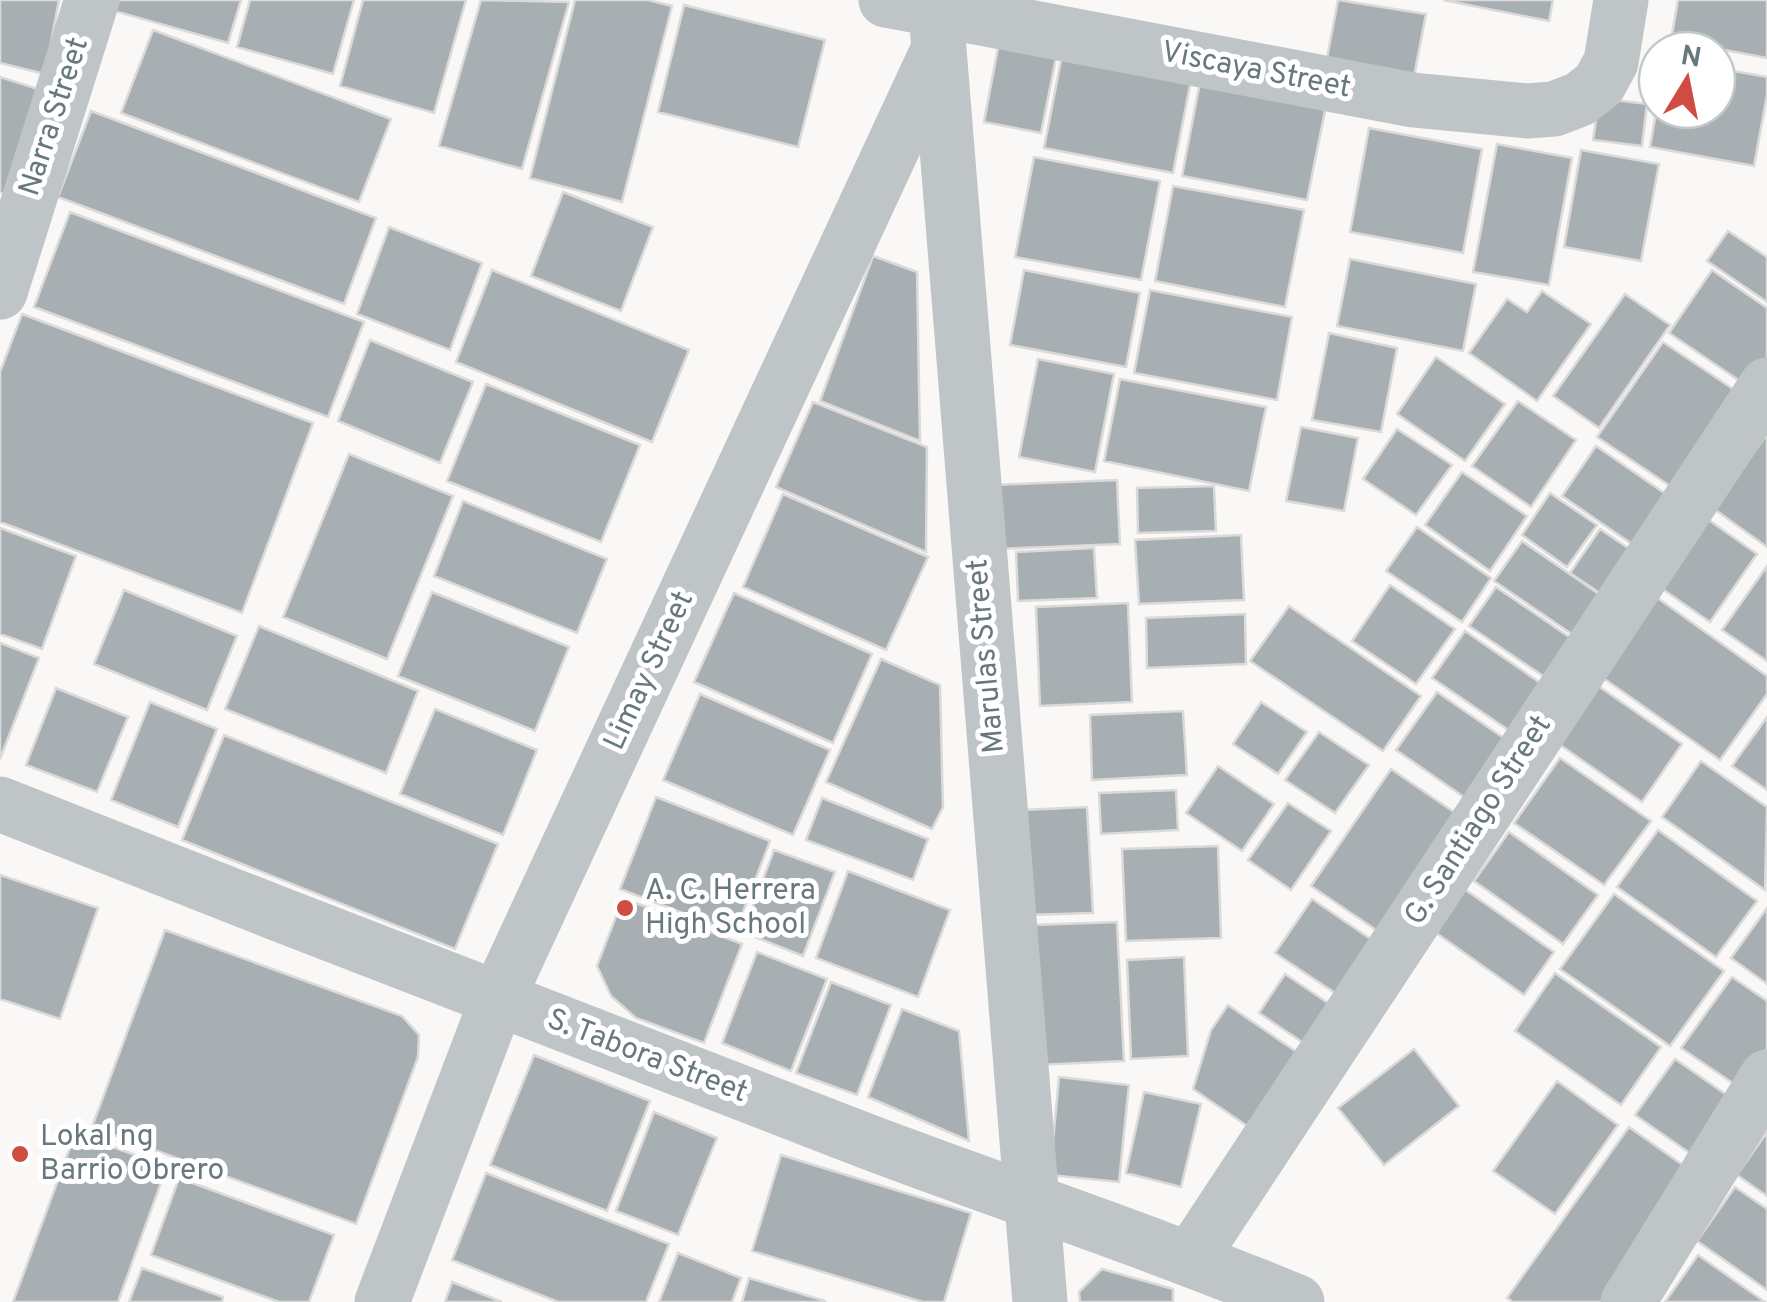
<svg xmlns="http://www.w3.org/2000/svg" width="1767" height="1302" font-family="Overpass,sans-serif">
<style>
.building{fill:#a7afb3;stroke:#dbdad9;stroke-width:2.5}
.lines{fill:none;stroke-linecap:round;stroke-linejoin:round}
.minor{stroke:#bfc4c6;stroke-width:55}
.poi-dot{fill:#ce4c41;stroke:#fff;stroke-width:4}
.labels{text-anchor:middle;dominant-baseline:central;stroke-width:10;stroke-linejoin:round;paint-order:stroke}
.street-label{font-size:30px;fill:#67787e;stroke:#fff}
.poi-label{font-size:30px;fill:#67787e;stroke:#fff;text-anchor:start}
</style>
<rect width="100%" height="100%" fill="#f9f8f7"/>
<path class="building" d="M0,0H59L45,74L0,63Z
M117,0H241L228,43L114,11Z
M250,0H354L333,74L237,47Z
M363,0H466L434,113L340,86Z
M481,0L569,2L522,169L439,146Z
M575,0H648L672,6L622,202L530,178Z
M1338,0L1426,14L1411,92L1324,74Z
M1443,0H1553L1549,21Z
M1678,0H1767V58L1671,40Z
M684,5L825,40L798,147L658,112Z
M153,30L391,119L359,202L121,113Z
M1000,37L1058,48L1041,133L984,122Z
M1062,55L1191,80L1173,173L1044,148Z
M1717,68L1767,77V95L1754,166L1650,147L1657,107V110H1717Z
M0,77L38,89L6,194L0,192Z
M1200,82L1326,106L1307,200L1182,176Z
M1599,98L1647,104L1642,146L1593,140Z
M91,111L376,218L344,304L58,197Z
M1369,128L1482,149L1463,253L1350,232Z
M1497,144L1572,158L1549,285L1473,272Z
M1581,150L1659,164L1641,261L1564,247Z
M1034,157L1160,181L1141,280L1015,257Z
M1173,186L1304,210L1285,307L1155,281Z
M563,192L653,227L621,311L531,276Z
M70,212L364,322L328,417L34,307Z
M389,227L482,263L450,350L357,314Z
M1728,231L1767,257V302L1707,261Z
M873,256L917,272L920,441L820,401Z
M1350,259L1476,284L1463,351L1337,326Z
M492,270L689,350L652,442L456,362Z
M1024,270L1140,293L1126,367L1010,345Z
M1712,270L1767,308V370L1753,390L1669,333Z
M1150,290L1292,317L1277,400L1134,373Z
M1542,291L1591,324L1537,401L1469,353L1507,299L1527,312Z
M1625,294L1670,325L1599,428L1553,396Z
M22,314L313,423L242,613L0,522V372Z
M1329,333L1397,348L1381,432L1312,420Z
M370,340L473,382L440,463L338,421Z
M1663,342L1745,397L1679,492L1597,437Z
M1436,357L1505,404L1465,461L1397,414Z
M1038,359L1114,374L1095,472L1019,457Z
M1120,379L1266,407L1249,491L1104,461Z
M486,384L640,445L601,542L447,481Z
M1518,401L1576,440L1531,507L1472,466Z
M813,402L927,447L926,552L776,487Z
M1301,427L1358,438L1344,511L1286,501Z
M1397,429L1452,465L1416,515L1363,479Z
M1767,434V547L1714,509Z
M1596,446L1676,501L1642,551L1562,496Z
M349,454L453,496L387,659L283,617Z
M1462,472L1527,516L1490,571L1425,525Z
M1117,480L1120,544L995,549L992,485Z
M1214,486L1216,531L1138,533L1137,488Z
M1550,493L1597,525L1567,567L1522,535Z
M783,494L928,557L886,650L743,587Z
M463,501L607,559L577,633L434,576Z
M1706,518L1757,554L1710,622L1658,586Z
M1417,527L1491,578L1462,622L1386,571Z
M0,528L76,556L42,649L0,634Z
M1600,529L1640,556L1610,600L1570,573Z
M1241,535L1244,600L1139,604L1135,540Z
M1522,541L1609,601L1582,641L1494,581Z
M1094,548L1097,598L1018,601L1016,552Z
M1767,566V661L1722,630Z
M1390,585L1455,629L1416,684L1352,641Z
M1496,587L1581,645L1555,684L1469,626Z
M124,590L237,636L207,710L94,664Z
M432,592L569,647L535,731L398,676Z
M734,593L872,654L833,743L694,682Z
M1652,594L1767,676V694L1720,760L1596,673Z
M1128,603L1132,702L1040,706L1036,607Z
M1289,606L1421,696L1383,751L1250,661Z
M1245,614L1246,664L1147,668L1146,618Z
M259,626L418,691L386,773L225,709Z
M1465,631L1552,691L1520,738L1432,678Z
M0,643L39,658L0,759Z
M881,659L940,685L943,807L932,829L826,782Z
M1594,683L1682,744L1642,802L1553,740Z
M56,688L128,717L97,792L26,765Z
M1437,692L1514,745L1474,804L1396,750Z
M700,694L830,750L793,835L663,780Z
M150,702L217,729L178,827L111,800Z
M1261,702L1307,732L1278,774L1233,744Z
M435,709L537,750L503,835L400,794Z
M1183,711L1187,775L1092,780L1090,715Z
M1767,717V790L1732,766Z
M1319,732L1369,765L1335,813L1285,780Z
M224,735L498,844L455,949L182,840Z
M1560,758L1651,821L1604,885L1514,823Z
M1701,761L1767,807L1765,890L1662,817Z
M1218,766L1274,804L1242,851L1186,813Z
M1391,769L1467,821L1388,938L1311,886Z
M1176,790L1178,830L1101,834L1099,793Z
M656,797L770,841L735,933L620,889Z
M822,798L928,839L913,880L806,840Z
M1288,803L1331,831L1291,890L1248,860Z
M1087,807L1093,913L1027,915L1023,810Z
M1658,830L1757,901L1716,957L1617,887Z
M1509,832L1598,895L1563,944L1474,881Z
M1218,846L1221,938L1126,941L1122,849Z
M774,850L835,872L803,956L743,932Z
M848,871L950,910L918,997L816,958Z
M0,875L98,908L60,1019L0,999Z
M1463,888L1554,952L1524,995L1432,930Z
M1614,894L1724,971L1670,1046L1560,969Z
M623,898L742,944L704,1043L636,1018L611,996L597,966Z
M1312,899L1381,946L1344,999L1275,953Z
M1767,908V984L1731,958Z
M1117,922L1124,1061L1037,1065L1031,925Z
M165,930L402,1016L419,1035L418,1057L356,1224L92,1127Z
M757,952L827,979L791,1071L722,1043Z
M1184,957L1188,1056L1131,1059L1127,960Z
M1555,973L1661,1047L1621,1105L1515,1031Z
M1285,974L1334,1007L1308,1046L1259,1013Z
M1732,977L1767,1001V1049L1740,1088L1681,1048Z
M831,982L891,1005L857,1095L796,1073Z
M1228,1005L1304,1057L1253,1130L1193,1089L1211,1030Z
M902,1009L959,1031L969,1141L868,1097Z
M1414,1049L1459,1106L1384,1165L1338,1108Z
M534,1055L650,1101L607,1211L490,1165Z
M1675,1059L1734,1100L1694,1156L1635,1115Z
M1059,1077L1129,1085L1119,1182L1050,1175Z
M1557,1081L1618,1125L1555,1214L1493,1171Z
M1144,1092L1201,1104L1181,1187L1126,1173Z
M654,1112L717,1138L678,1235L616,1211Z
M1629,1127L1694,1173L1602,1302H1513L1507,1298Z
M1767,1132V1196L1737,1175Z
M75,1134L167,1166L118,1302H13Z
M781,1155L971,1213L944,1302H923L752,1251Z
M486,1173L669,1244L646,1302H558L452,1260Z
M179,1178L334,1235L309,1302H279L151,1255Z
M1735,1187L1767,1209V1290L1697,1241Z
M678,1253L741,1278L732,1302H659Z
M1698,1255L1765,1302H1665Z
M142,1268L223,1297L222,1302H129Z
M1102,1269L1173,1289V1302H1080L1079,1292Z
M749,1278L825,1301V1302H742Z
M452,1282L502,1302H445Z"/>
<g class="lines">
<path class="minor" d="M886,0L1413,100L1527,111L1554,109L1580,99L1599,84L1611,62L1621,0
M935,0L1040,1302
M0,292L92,0
M0,804C288,918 576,1031 866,1141C1009,1195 1155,1243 1297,1302
M1191,1258L1767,385
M382,1302L497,1000L939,48
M1628,1302L1767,1077"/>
</g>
<g class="poi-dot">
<circle cx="625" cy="908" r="10"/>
<circle cx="20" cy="1154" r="10"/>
</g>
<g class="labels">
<g class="street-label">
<text transform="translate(1256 71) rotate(11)">Viscaya Street</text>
<text transform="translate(55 117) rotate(-72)">Narra Street</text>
<text transform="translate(987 656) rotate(-95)">Marulas Street</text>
<text transform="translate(650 671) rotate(-65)">Limay Street</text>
<text transform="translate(1479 821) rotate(-57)">G. Santiago Street</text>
<text transform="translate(647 1057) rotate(21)">S. Tabora Street</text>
</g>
<g class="poi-label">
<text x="645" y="891">A. C. Herrera<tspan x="645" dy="34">High School</tspan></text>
<text x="40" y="1137">Lokal ng<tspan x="40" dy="34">Barrio Obrero</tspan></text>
</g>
</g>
<g transform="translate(1687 80) rotate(10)"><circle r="48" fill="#ffffff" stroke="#c2c9cb" stroke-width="2.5"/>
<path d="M0-8L18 38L0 25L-18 38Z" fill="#ce4c41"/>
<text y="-15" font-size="28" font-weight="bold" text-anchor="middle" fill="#67787e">N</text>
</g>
</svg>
